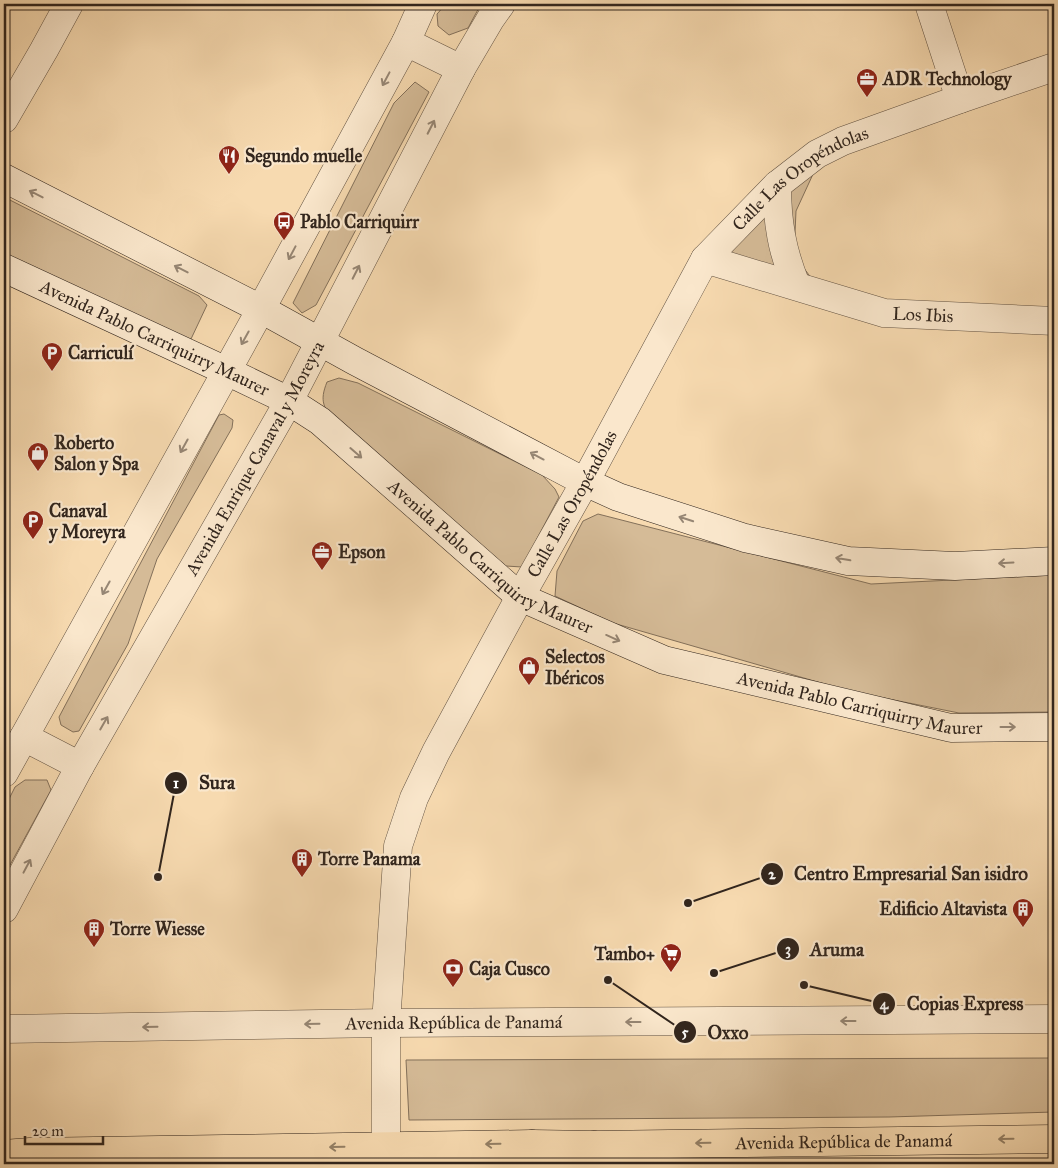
<svg xmlns="http://www.w3.org/2000/svg" width="1058" height="1168" font-family="'IM FELL Great Primer',serif">
<style>
.green{fill:#d5bb97;stroke:#83705a}
.lines{fill:none;stroke-linecap:round;stroke-linejoin:round}
.minor-casing{stroke:#625242;stroke-width:29}
.tertiary-casing{stroke:#625242;stroke-width:29}
.secondary-casing{stroke:#31251d;stroke-width:29}
.primary-casing{stroke:#31251d;stroke-width:29}
.minor{stroke:#fae7cc;stroke-width:28}
.tertiary{stroke:#fae7cc;stroke-width:28}
.secondary{stroke:#fae7cc;stroke-width:28}
.primary{stroke:#f7dab0;stroke-width:28}
.oneway{stroke:#968674}
.oneway2{stroke:#948066}
.labels{text-anchor:middle;dominant-baseline:central;stroke-width:4.5;stroke-linejoin:round;paint-order:stroke}
.poi-label{font-size:18px;font-weight:bold;fill:#31251d;stroke:#fae7cc;text-anchor:start}
.street-label{font-size:18px;fill:#31251d;stroke:#fae7cc}
.leader{fill:none;stroke:#31251d;stroke-width:2}
.callout-dot{fill:#31251d;stroke:#fae7cc;stroke-width:2}
.mark-label{font-size:15px;text-anchor:middle;font-weight:bold;fill:#fff}
.callout-label{font-size:19px;text-anchor:middle;font-weight:bold;fill:#31251d;stroke:#fae7cc;stroke-width:4.5;stroke-linejoin:round;paint-order:stroke}
</style>
<rect width="100%" height="100%" fill="#f7dab0"/>
<filter id="stains"><feTurbulence type="fractalNoise" baseFrequency=".004" numOctaves="4"/><feColorMatrix values="0 0 0 0 .2 0 0 0 0 .09 0 0 0 0 .02 0 0 0 .5 -.17"/></filter>
<radialGradient id="worn" r=".72"><stop offset=".6" stop-color="#630" stop-opacity="0"/><stop offset="1" stop-color="#630" stop-opacity=".3"/></radialGradient>
<path class="green" d="M446,4H481L468,28L449,35L438,26L437,14Z
M415,82L429,92L316,305L302,313L293,303L394,103Z
M814,172L796,211L794,255L812,279L723,253L783,183Z
M4,197L199,296L207,305L191,339L182,340L4,255Z
M339,378L358,383L542,475L555,489L559,497L522,567L506,566L335,424C324,407 319,402 327,382Z
M224,414L233,420L232,428L157,559L128,644L79,731L73,732L61,725L59,717L219,415Z
M598,514L871,584L1054,575V712L959,713L849,691L613,623L555,596L557,571L583,521Z
M25,780H47L51,790L4,876V809L15,787Z
M1054,1058V1112L889,1117L409,1120L406,1060Z
M1054,1161V1164H625Z"/>
<g class="lines">
<g class="minor-casing">
<g id="minor">
<path d="M929,4L960,99"/>
<path d="M4,119L44,50L69,4"/>
<path d="M777,185C777,222 782,251 796,285"/>
<path id="s1" d="M705,259L884,313L1054,321"/>
<path id="s2" d="M4,1029L386,1023L1054,1019"/>
<path d="M532,1144L533,1164"/>
<path d="M594,1145L595,1164"/>
<path id="s3" d="M386,1146V1023L398,846L414,798L436,752L520,597L585,482L705,259L777,185L817,154L843,141L960,99L1054,67"/>
</g>
</g>
<g class="tertiary-casing">
<g id="tertiary">
<path d="M406,42L461,69"/>
<path d="M24,737L80,766"/>
<path d="M4,773L261,309L406,42L423,4"/>
<path id="s4" d="M4,909L80,766L289,401L461,69L491,18L501,4"/>
</g>
</g>
<g class="secondary-casing">
<g id="secondary">
<path d="M4,178L261,309L355,361L585,482L618,497L745,538L848,561L955,566L1054,561"/>
<path id="s5" d="M4,268L237,376L289,401L320,421L520,597L664,660L951,728L1054,727"/>
</g>
</g>
<g class="primary-casing">
<g id="primary">
<path id="s6" d="M4,1154L30,1152L532,1144L594,1145L1054,1139"/>
</g>
</g>
<use href="#minor" class="minor"/>
<use href="#tertiary" class="tertiary"/>
<use href="#secondary" class="secondary"/>
<use href="#primary" class="primary"/>
</g>
<defs><path id="oneway-shaft" d="M-6 0H5M1.5-3L5.5 0L1.5 3" fill="none" stroke-width="1.6" stroke-linecap="round" stroke-linejoin="round" transform="scale(1.25)"/></defs>
<g class="oneway">
<use href="#oneway-shaft" transform="translate(386 79) rotate(118)"/>
<use href="#oneway-shaft" transform="translate(431 127) rotate(-63)"/>
<use href="#oneway-shaft" transform="translate(36 194) rotate(-153)"/>
<use href="#oneway-shaft" transform="translate(292 253) rotate(118)"/>
<use href="#oneway-shaft" transform="translate(181 269) rotate(-153)"/>
<use href="#oneway-shaft" transform="translate(356 272) rotate(-63)"/>
<use href="#oneway-shaft" transform="translate(245 338) rotate(119)"/>
<use href="#oneway-shaft" transform="translate(184 446) rotate(119)"/>
<use href="#oneway-shaft" transform="translate(356 453) rotate(41)"/>
<use href="#oneway-shaft" transform="translate(537 456) rotate(-152)"/>
<use href="#oneway-shaft" transform="translate(686 519) rotate(-162)"/>
<use href="#oneway-shaft" transform="translate(843 559) rotate(-170)"/>
<use href="#oneway-shaft" transform="translate(1006 563) rotate(177)"/>
<use href="#oneway-shaft" transform="translate(106 588) rotate(119)"/>
<use href="#oneway-shaft" transform="translate(613 638) rotate(24)"/>
<use href="#oneway-shaft" transform="translate(104 723) rotate(-60)"/>
<use href="#oneway-shaft" transform="translate(1008 727)"/>
<use href="#oneway-shaft" transform="translate(27 866) rotate(-62)"/>
<use href="#oneway-shaft" transform="translate(848 1021) rotate(180)"/>
<use href="#oneway-shaft" transform="translate(633 1022) rotate(180)"/>
<use href="#oneway-shaft" transform="translate(312 1024) rotate(179)"/>
<use href="#oneway-shaft" transform="translate(150 1027) rotate(179)"/>
</g>
<g class="oneway2">
<use href="#oneway-shaft" transform="translate(1006 1139) rotate(179)"/>
<use href="#oneway-shaft" transform="translate(703 1143) rotate(179)"/>
<use href="#oneway-shaft" transform="translate(493 1144) rotate(179)"/>
<use href="#oneway-shaft" transform="translate(337 1147) rotate(179)"/>
</g>
<defs>
<g id="office-pin" transform="scale(1.125)"><path d="M0 17L-7.5 6A9.5 9.5 0 1 1 7.5 6Z" fill="#8f2418" stroke="#fae7cc"/><path d="M-6-3h4V-5.5h4V-3h4V5H-6ZM-1-4.5V-3h2v-1.5ZM-6 0V1H6V0Z" fill="#fff"/></g>
<g id="restaurant-pin" transform="scale(1.125)"><path d="M0 17L-7.5 6A9.5 9.5 0 1 1 7.5 6Z" fill="#8f2418" stroke="#fae7cc"/><path d="M-5-6h1v4h1v-4h1v4h1v-4h1v5L-1.5 .5V6h-2V.5L-5-1ZM5-6V6H3V1.5H1.5Q1.5-4 5-6Z" fill="#fff"/></g>
<g id="bus-pin" transform="scale(1.125)"><path d="M0 17L-7.5 6A9.5 9.5 0 1 1 7.5 6Z" fill="#8f2418" stroke="#fae7cc"/><path d="M-5-6H5V4H4V6H2V4H-2V6H-4V4H-5ZM-3.5-4V0h7V-4ZM-3.5 1.2v1.5H-2V1.2ZM2 1.2v1.5H3.5V1.2Z" fill="#fff"/></g>
<g id="parking-pin" transform="scale(1.125)"><path d="M0 17L-7.5 6A9.5 9.5 0 1 1 7.5 6Z" fill="#8f2418" stroke="#fae7cc"/><path d="M-3.5-5.5H1a3.5 3.5 0 0 1 0 7H-1V5.5H-3.5ZM-1-3.4V-.6H.8a1.4 1.4 0 0 0 0-2.8Z" fill="#fff"/></g>
<g id="shop-pin" transform="scale(1.125)"><path d="M0 17L-7.5 6A9.5 9.5 0 1 1 7.5 6Z" fill="#8f2418" stroke="#fae7cc"/><path d="M-5-2.5h2.3a2.7 3.5 0 0 1 5.4 0H5L5.5 6h-11ZM-1.5-2.5h3a1.5 2.3 0 0 0-3 0Z" fill="#fff"/></g>
<g id="building-pin" transform="scale(1.125)"><path d="M0 17L-7.5 6A9.5 9.5 0 1 1 7.5 6Z" fill="#8f2418" stroke="#fae7cc"/><path d="M-4-6H4V6H1V3H-1V6H-4ZM-2.5-4.3h1.7v1.8h-1.7ZM.8-4.3h1.7v1.8H.8ZM-2.5-1h1.7V.8h-1.7ZM.8-1h1.7V.8H.8Z" fill="#fff"/></g>
<g id="supermarket-pin" transform="scale(1.125)"><path d="M0 17L-7.5 6A9.5 9.5 0 1 1 7.5 6Z" fill="#8f2418" stroke="#fae7cc"/><path d="M-6-5.5h2.5l.6 2H6L4.5 2H-2.5L-4.4-4H-6ZM-1.5 3.2a1.3 1.3 0 1 0 .1 0ZM3 3.2a1.3 1.3 0 1 0 .1 0Z" fill="#fff"/></g>
<g id="bank-pin" transform="scale(1.125)"><path d="M0 17L-7.5 6A9.5 9.5 0 1 1 7.5 6Z" fill="#8f2418" stroke="#fae7cc"/><path d="M-6-4H6V4H-6ZM0-2.3a2.3 2.3 0 1 0 0 4.6a2.3 2.3 0 1 0 0-4.6Z" fill="#fff"/></g>
</defs>
<g fill-rule="evenodd">
<use href="#office-pin" x="867" y="79"/>
<use href="#restaurant-pin" x="229" y="156"/>
<use href="#bus-pin" x="284" y="222"/>
<use href="#parking-pin" x="52" y="353"/>
<use href="#shop-pin" x="38" y="453"/>
<use href="#parking-pin" x="33" y="521"/>
<use href="#office-pin" x="322" y="552"/>
<use href="#shop-pin" x="529" y="667"/>
<use href="#building-pin" x="302" y="859"/>
<use href="#building-pin" x="1023" y="909"/>
<use href="#building-pin" x="94" y="929"/>
<use href="#supermarket-pin" x="671" y="954"/>
<use href="#bank-pin" x="453" y="969"/>
</g>
<g class="labels">
<g class="poi-label">
<text x="883" y="79">ADR Technology</text>
<text x="245" y="156">Segundo muelle</text>
<text x="300" y="222">Pablo Carriquirr</text>
<text x="68" y="353">Carriculí</text>
<text x="54" y="443">Roberto<tspan x="54" dy="21">Salon y Spa</tspan></text>
<text x="49" y="511">Canaval<tspan x="49" dy="21">y Moreyra</tspan></text>
<text x="338" y="552">Epson</text>
<text x="545" y="657">Selectos<tspan x="545" dy="21">Ibéricos</tspan></text>
<text x="318" y="859">Torre Panama</text>
<text x="1007" y="909" text-anchor="end">Edificio Altavista</text>
<text x="110" y="929">Torre Wiesse</text>
<text x="655" y="954" text-anchor="end">Tambo+</text>
<text x="469" y="969">Caja Cusco</text>
</g>
<g class="street-label">
<text stroke="none"><textPath href="#s3" startOffset="1090">Calle Las Oropéndolas</textPath></text>
<text stroke="none"><textPath href="#s1" startOffset="226">Los Ibis</textPath></text>
<text stroke="none"><textPath href="#s5" startOffset="166">Avenida Pablo Carriquirry Maurer</textPath></text>
<text stroke="none"><textPath href="#s4" startOffset="516">Avenida Enrique Canaval y Moreyra</textPath></text>
<text stroke="none"><textPath href="#s3" startOffset="685">Calle Las Oropéndolas</textPath></text>
<text stroke="none"><textPath href="#s5" startOffset="571">Avenida Pablo Carriquirry Maurer</textPath></text>
<text stroke="none"><textPath href="#s5" startOffset="976">Avenida Pablo Carriquirry Maurer</textPath></text>
<text stroke="none"><textPath href="#s2" startOffset="450">Avenida República de Panamá</textPath></text>
<text stroke="none"><textPath href="#s6" startOffset="840">Avenida República de Panamá</textPath></text>
</g>
</g>
<path class="leader" d="M158 877L176 783M688 903L772 874M714 973L788 949M804 985L884 1004M608 980L685 1032"/>
<g class="callout-dot">
<circle cx="158" cy="877" r="5"/>
<circle cx="688" cy="903" r="5"/>
<circle cx="714" cy="973" r="5"/>
<circle cx="804" cy="985" r="5"/>
<circle cx="608" cy="980" r="5"/>
<circle cx="176" cy="783" r="12"/>
<circle cx="772" cy="874" r="12"/>
<circle cx="788" cy="949" r="12"/>
<circle cx="884" cy="1004" r="12"/>
<circle cx="685" cy="1032" r="12"/>
</g>
<g class="mark-label">
<text x="176" y="788">1</text>
<text x="772" y="879">2</text>
<text x="788" y="954">3</text>
<text x="884" y="1009">4</text>
<text x="685" y="1037">5</text>
</g>
<g class="callout-label">
<text x="217" y="789">Sura</text>
<text x="911" y="880">Centro Empresarial San isidro</text>
<text x="837" y="956">Aruma</text>
<text x="965" y="1010">Copias Express</text>
<text x="728" y="1039">Oxxo</text>
</g>
<rect width="1058" height="1168" fill="none" stroke="#f7dab0" stroke-width="20"/>
<rect x="5" y="5" width="1048" height="1158" fill="none" stroke="#31251d" stroke-width="2.5"/>
<rect x="10" y="10" width="1038" height="1148" fill="none" stroke="#31251d"/>
<path d="M25 1136v8h78v-8" fill="none" stroke="#31251d" stroke-width="2.5"/>
<text x="32" y="1136" font-size="15" fill="#31251d" stroke="#fae7cc" stroke-width="4" paint-order="stroke">20 m</text>
<rect width="100%" height="100%" filter="url(#stains)"/>
<rect width="100%" height="100%" fill="url(#worn)"/>
</svg>
